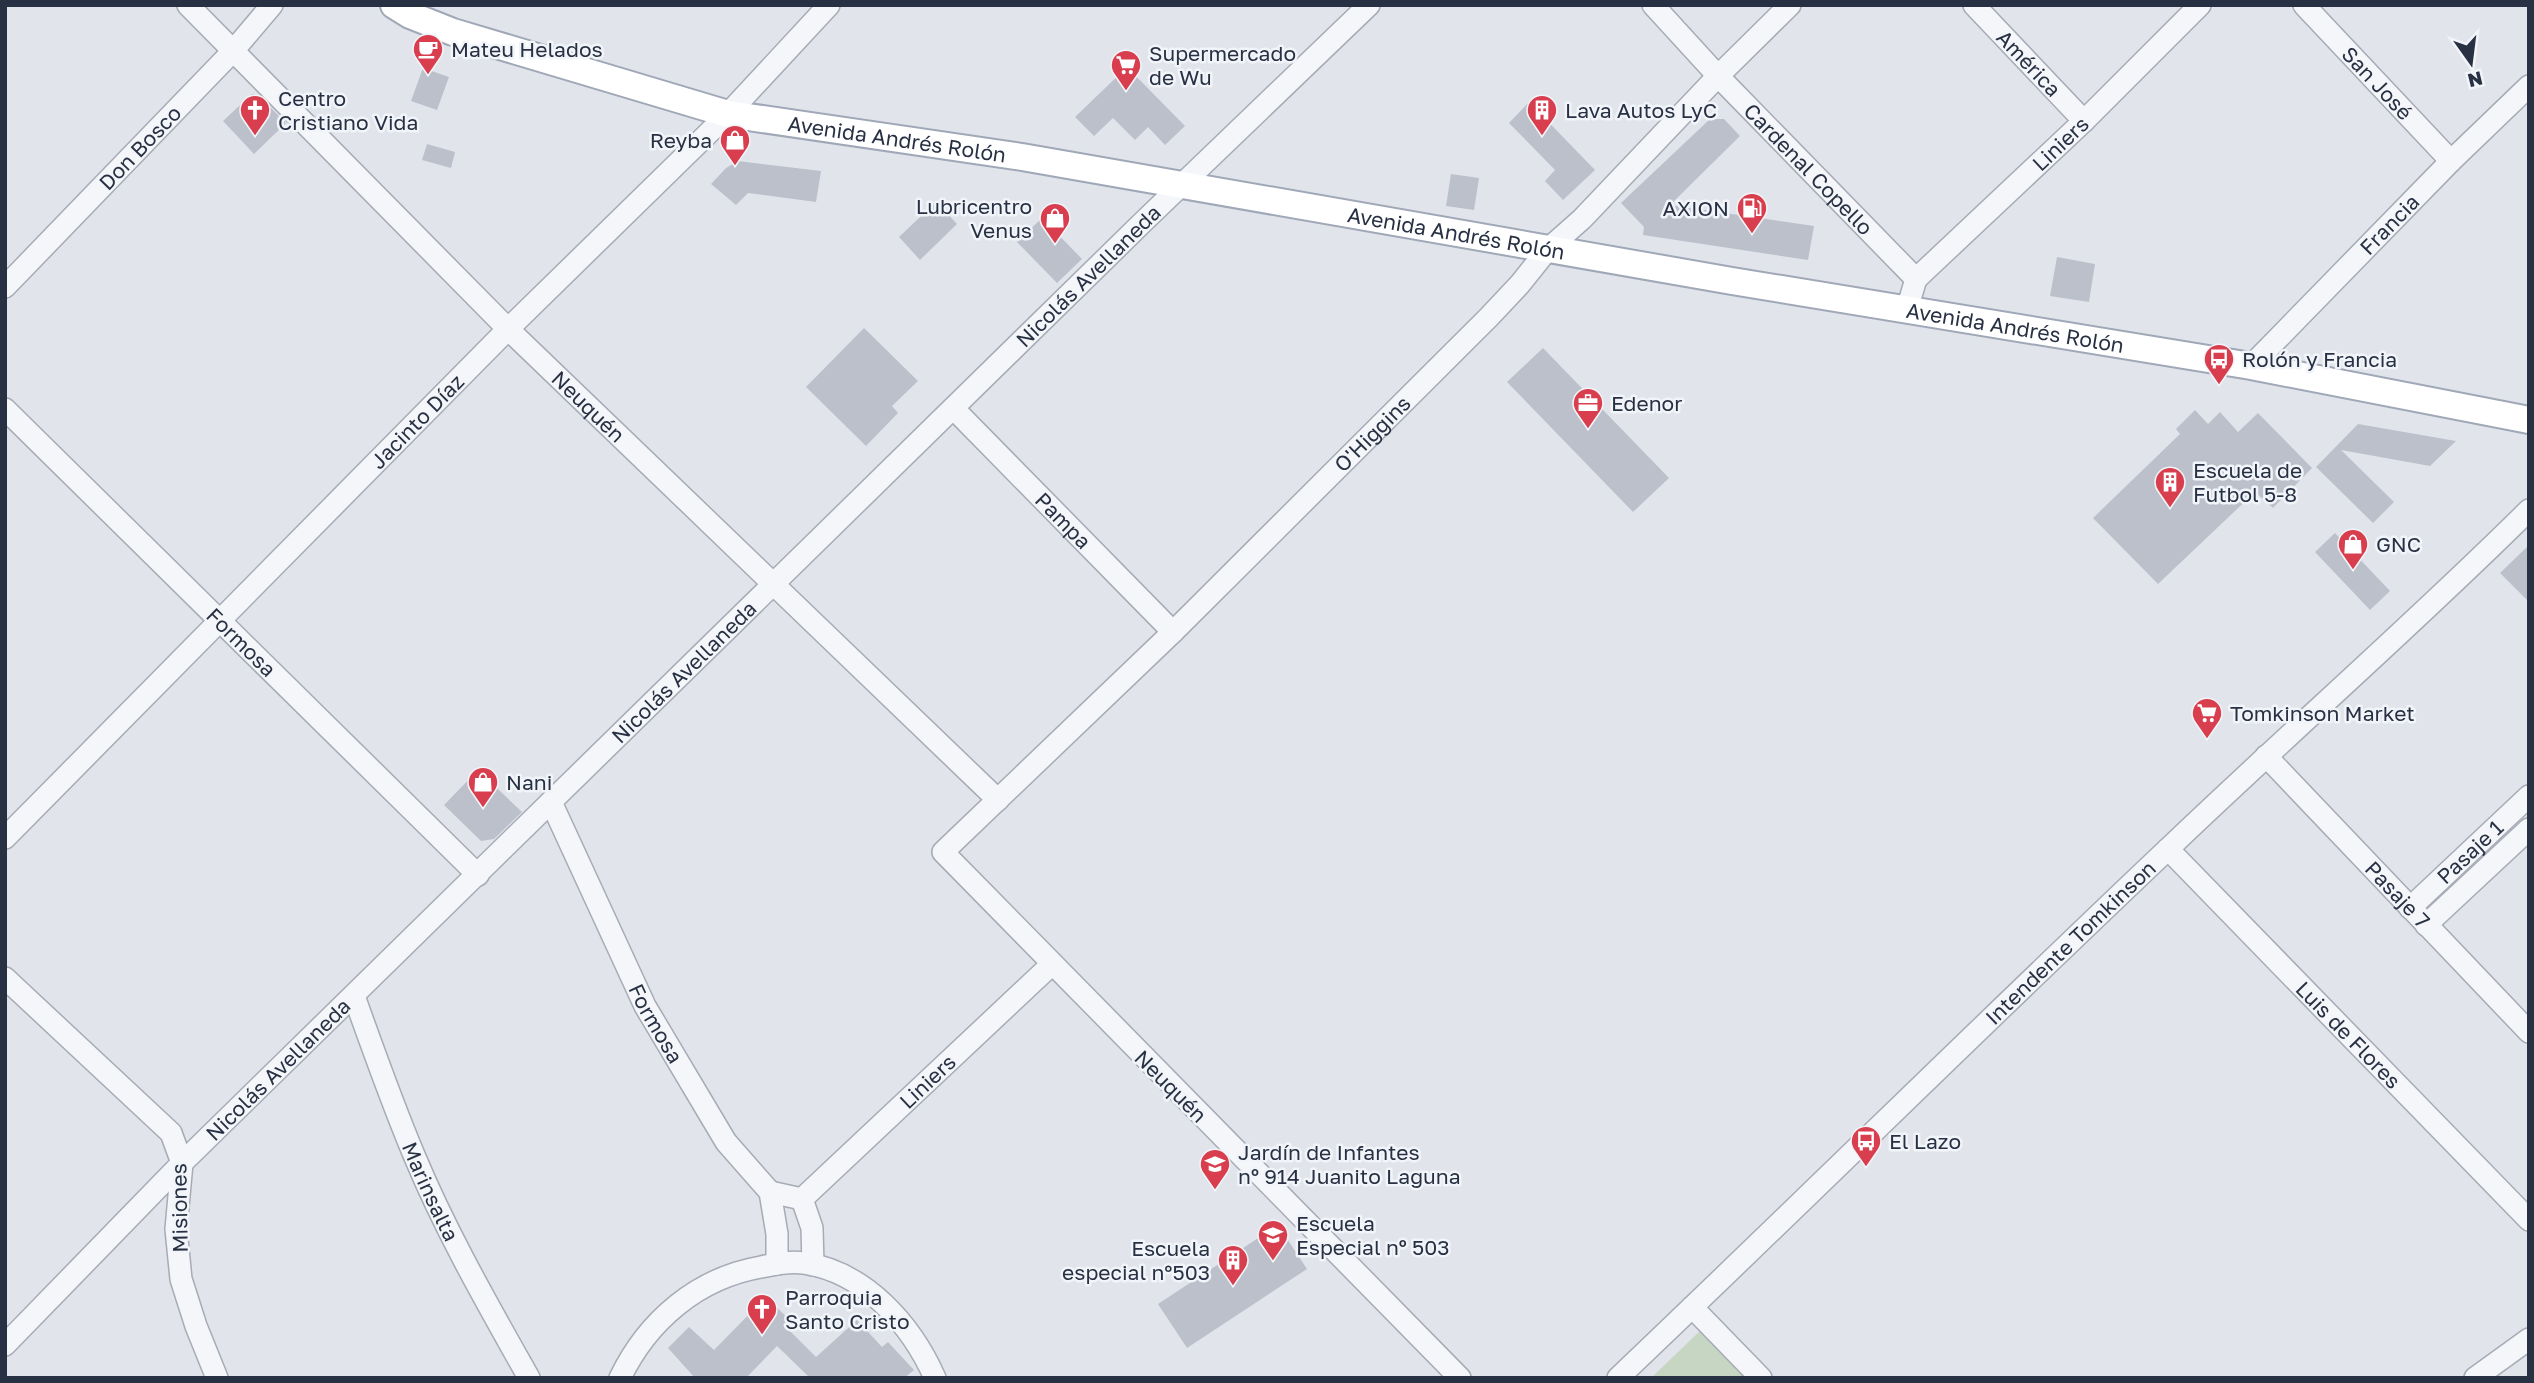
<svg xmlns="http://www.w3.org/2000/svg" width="2534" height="1383" font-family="'Golos Text',sans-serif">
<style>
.green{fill:#c6d6c2}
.building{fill:#bbc0cb}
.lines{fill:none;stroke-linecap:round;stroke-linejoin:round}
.minor-casing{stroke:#a6abb6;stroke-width:24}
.major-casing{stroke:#a0a8b8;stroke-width:30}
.minor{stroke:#f4f6f9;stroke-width:21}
.major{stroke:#fff;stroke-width:26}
.labels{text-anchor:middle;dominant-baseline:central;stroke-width:5;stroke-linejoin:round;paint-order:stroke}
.poi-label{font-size:21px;fill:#283144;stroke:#f1f4f8;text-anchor:start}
.street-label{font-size:21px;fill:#283144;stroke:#f1f4f8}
</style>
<rect width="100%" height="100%" fill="#e1e5eb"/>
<path class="green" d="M1702,1329L1750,1378H1651Z"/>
<path class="building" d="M1127,67L1185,126L1165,145L1148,127L1135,140L1113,118L1094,136L1075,117Z
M423,68L449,77L437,110L411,101Z
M252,94L259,96L286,123L254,154L223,121Z
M1529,102L1595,170L1563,200L1545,181L1555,170L1509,123Z
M1710,119H1724L1740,136L1670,205L1814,226L1808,260L1643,235L1644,227L1621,203Z
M427,144L455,152L451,168L422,160Z
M738,161L821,171L816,202L748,193L736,205L711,184L726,168Z
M1451,174L1479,178L1474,210L1446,206Z
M936,202L957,224L920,260L899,237Z
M1042,218L1082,259L1057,283L1017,242Z
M2057,257L2095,264L2089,302L2050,296Z
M864,328L918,381L892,406L898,413L866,446L806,387Z
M1543,348L1669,478L1633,512L1507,382Z
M2195,410L2208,424L2220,412L2238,432L2258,413L2312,468L2273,508L2255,492L2158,584L2093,518L2180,434L2176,429Z
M2358,424L2456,441L2430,466L2341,450L2394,502L2373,523L2316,467Z
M2335,533L2390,591L2370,610L2315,552Z
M2529,545V602L2500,573Z
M478,770L522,812L494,839L481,841L444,805Z
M1278,1225L1307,1269L1187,1348L1158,1304Z
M766,1297L796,1326L790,1331L816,1357L857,1320L882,1347L888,1342L914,1370L904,1378H810L777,1346L746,1378H695L668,1348L689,1327L714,1350Z"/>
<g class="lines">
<g class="minor-casing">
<g id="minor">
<path id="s1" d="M188,5L508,329L998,800"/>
<path id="s2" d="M1653,5L1718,76L1916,279L1907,309"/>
<path id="s3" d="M1974,5L2084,121"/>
<path id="s4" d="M2304,5L2451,161"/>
<path id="s5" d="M1916,279L2084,121L2200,5"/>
<path id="s6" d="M5,287L233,51L272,5"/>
<path id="s7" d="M2251,366L2451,161L2529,86"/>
<path id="s8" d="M5,409L478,875"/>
<path id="s9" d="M954,409L1173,632"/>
<path id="s10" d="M2266,756L2529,1032"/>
<path id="s11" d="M551,802L645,1006L726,1142L770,1192L777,1234V1264"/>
<path id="s12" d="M5,838L508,329L728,114L829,5"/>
<path id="s13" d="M2168,849L2529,1220"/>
<path id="s14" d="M2410,908L2529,796"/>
<path d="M2426,925L2529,829"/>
<path d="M5,978L171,1133L182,1163L176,1229L181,1279L196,1326L217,1378"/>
<path id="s15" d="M354,996C373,1049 392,1103 414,1155C446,1232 488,1305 529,1378"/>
<path d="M770,1192L802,1199L812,1228L813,1265"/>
<path id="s16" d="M802,1199L1051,965"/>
<path d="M1692,1307L1761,1378"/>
<path id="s17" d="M5,1345L182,1163L1144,221L1369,5"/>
<path d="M620,1378C648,1320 698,1278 761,1267C775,1264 790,1261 804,1263C865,1272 911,1324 935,1378"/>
<path id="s18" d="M1460,1378L943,852L1173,632L1489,317L1520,284L1548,249L1582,219L1718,76L1790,5"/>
<path id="s19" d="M1618,1378C1803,1202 1984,1023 2169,848C2288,734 2412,626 2529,510"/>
<path d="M2475,1378L2529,1339"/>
</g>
</g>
<g class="major-casing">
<g id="major">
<path id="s20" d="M394,5L410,15L453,32L728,114L1022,157L1732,281L2251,366L2529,420"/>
</g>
</g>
<use href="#minor" class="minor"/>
<use href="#major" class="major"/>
</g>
<defs>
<g id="cafe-pin" transform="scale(1.575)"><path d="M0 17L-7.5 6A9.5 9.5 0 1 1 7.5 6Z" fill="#d93e4e" stroke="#f1f4f8"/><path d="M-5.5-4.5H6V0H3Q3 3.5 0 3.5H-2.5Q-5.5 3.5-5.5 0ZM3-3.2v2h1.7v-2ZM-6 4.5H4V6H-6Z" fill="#fff"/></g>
<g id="supermarket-pin" transform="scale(1.575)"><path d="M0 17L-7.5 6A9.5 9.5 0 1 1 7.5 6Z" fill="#d93e4e" stroke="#f1f4f8"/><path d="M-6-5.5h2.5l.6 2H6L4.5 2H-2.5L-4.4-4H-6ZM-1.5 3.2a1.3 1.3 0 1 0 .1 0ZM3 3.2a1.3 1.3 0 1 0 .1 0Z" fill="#fff"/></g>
<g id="church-pin" transform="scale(1.575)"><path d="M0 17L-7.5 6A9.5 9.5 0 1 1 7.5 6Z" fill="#d93e4e" stroke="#f1f4f8"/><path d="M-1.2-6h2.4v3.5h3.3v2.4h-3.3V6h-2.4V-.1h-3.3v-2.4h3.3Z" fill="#fff"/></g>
<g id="building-pin" transform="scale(1.575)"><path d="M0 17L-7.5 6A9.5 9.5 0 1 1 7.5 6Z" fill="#d93e4e" stroke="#f1f4f8"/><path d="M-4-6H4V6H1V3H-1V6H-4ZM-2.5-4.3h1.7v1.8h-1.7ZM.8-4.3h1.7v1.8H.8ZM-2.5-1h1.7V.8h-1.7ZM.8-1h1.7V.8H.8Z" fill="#fff"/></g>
<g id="shop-pin" transform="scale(1.575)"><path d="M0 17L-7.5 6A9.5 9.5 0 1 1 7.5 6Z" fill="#d93e4e" stroke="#f1f4f8"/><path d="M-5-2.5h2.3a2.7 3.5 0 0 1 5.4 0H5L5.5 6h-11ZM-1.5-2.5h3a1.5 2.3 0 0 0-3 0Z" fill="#fff"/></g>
<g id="fuel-pin" transform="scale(1.575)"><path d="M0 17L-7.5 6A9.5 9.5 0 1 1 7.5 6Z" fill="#d93e4e" stroke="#f1f4f8"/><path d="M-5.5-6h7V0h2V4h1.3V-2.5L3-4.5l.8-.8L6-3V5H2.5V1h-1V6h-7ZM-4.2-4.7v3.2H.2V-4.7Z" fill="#fff"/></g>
<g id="bus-pin" transform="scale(1.575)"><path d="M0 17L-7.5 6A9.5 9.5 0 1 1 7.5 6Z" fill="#d93e4e" stroke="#f1f4f8"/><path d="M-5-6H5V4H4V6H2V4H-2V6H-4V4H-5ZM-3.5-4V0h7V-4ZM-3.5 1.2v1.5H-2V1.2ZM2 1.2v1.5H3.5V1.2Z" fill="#fff"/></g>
<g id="office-pin" transform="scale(1.575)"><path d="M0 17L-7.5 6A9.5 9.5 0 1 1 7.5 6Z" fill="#d93e4e" stroke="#f1f4f8"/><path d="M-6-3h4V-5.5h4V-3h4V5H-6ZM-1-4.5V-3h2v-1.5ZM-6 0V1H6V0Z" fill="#fff"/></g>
<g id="school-pin" transform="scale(1.575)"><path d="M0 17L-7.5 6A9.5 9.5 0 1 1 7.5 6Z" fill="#d93e4e" stroke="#f1f4f8"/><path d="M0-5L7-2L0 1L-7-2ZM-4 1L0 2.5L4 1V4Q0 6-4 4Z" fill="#fff"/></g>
</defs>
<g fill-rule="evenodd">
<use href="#cafe-pin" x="428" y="49"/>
<use href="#supermarket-pin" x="1126" y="65"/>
<use href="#church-pin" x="255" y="110"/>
<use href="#building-pin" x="1542" y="110"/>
<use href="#shop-pin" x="735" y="140"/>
<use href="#fuel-pin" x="1752" y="208"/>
<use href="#shop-pin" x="1055" y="218"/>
<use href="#bus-pin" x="2219" y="359"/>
<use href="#office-pin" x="1588" y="403"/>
<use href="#building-pin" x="2170" y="482"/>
<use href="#shop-pin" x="2353" y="544"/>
<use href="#supermarket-pin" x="2207" y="713"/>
<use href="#shop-pin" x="483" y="782"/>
<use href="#bus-pin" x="1866" y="1141"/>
<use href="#school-pin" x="1215" y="1164"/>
<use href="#school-pin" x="1273" y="1235"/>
<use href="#building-pin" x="1233" y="1260"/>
<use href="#church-pin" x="762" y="1309"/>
</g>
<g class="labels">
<g class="poi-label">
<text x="451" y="49">Mateu Helados</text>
<text x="1149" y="53">Supermercado<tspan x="1149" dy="24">de Wu</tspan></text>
<text x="278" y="98">Centro<tspan x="278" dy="24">Cristiano Vida</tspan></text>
<text x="1565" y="110">Lava Autos LyC</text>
<text x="712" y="140" text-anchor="end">Reyba</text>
<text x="1032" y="206" text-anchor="end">Lubricentro<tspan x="1032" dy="24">Venus</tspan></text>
<text x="1729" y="208" text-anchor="end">AXION</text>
<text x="2242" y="359">Rolón y Francia</text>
<text x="1611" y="403">Edenor</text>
<text x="2193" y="470">Escuela de<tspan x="2193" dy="24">Futbol 5-8</tspan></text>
<text x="2376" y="544">GNC</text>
<text x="2230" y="713">Tomkinson Market</text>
<text x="506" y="782">Nani</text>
<text x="1889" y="1141">El Lazo</text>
<text x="1238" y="1152">Jardín de Infantes<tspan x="1238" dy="24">nº 914 Juanito Laguna</tspan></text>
<text x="1296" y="1223">Escuela<tspan x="1296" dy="24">Especial nº 503</tspan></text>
<text x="1210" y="1248" text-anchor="end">Escuela<tspan x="1210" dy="24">especial n°503</tspan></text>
<text x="785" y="1297">Parroquia<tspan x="785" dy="24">Santo Cristo</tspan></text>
</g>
<g class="street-label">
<text stroke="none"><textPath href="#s3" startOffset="80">América</textPath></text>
<text stroke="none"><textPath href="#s4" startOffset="107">San José</textPath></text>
<text stroke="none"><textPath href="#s20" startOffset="523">Avenida Andrés Rolón</textPath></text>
<text stroke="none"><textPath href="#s5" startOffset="198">Liniers</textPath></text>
<text stroke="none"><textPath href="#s6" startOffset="194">Don Bosco</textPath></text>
<text stroke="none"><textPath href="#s2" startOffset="226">Cardenal Copello</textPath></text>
<text stroke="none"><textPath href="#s7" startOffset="198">Francia</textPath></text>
<text stroke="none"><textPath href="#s20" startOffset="1090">Avenida Andrés Rolón</textPath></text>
<text stroke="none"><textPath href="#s17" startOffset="1522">Nicolás Avellaneda</textPath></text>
<text stroke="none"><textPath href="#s20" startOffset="1657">Avenida Andrés Rolón</textPath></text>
<text stroke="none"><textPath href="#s1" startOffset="567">Neuquén</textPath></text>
<text stroke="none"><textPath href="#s12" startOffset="586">Jacinto Díaz</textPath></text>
<text stroke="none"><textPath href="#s18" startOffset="1337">O'Higgins</textPath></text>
<text stroke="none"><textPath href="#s9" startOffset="156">Pampa</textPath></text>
<text stroke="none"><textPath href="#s8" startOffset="332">Formosa</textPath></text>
<text stroke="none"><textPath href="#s17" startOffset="956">Nicolás Avellaneda</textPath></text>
<text stroke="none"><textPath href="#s14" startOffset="82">Pasaje 1</textPath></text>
<text stroke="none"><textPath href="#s10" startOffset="191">Pasaje 7</textPath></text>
<text stroke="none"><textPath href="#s19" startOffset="628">Intendente Tomkinson</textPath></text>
<text stroke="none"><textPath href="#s11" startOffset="245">Formosa</textPath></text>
<text stroke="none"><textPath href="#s13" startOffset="259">Luis de Flores</textPath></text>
<text stroke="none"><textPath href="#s17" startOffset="388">Nicolás Avellaneda</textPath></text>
<text stroke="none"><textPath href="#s16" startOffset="172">Liniers</textPath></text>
<text transform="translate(1171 1086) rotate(45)">Neuquén</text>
<text stroke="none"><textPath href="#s15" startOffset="210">Marinsalta</textPath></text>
<text transform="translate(179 1208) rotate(-91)">Misiones</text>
</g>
</g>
<rect width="2534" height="1383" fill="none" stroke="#283144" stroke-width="14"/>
<g transform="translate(2471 63) rotate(166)" stroke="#f1f4f8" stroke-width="5" paint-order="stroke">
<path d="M0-5L12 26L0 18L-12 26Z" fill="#283144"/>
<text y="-10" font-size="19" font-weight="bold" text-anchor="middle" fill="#283144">N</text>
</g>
</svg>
